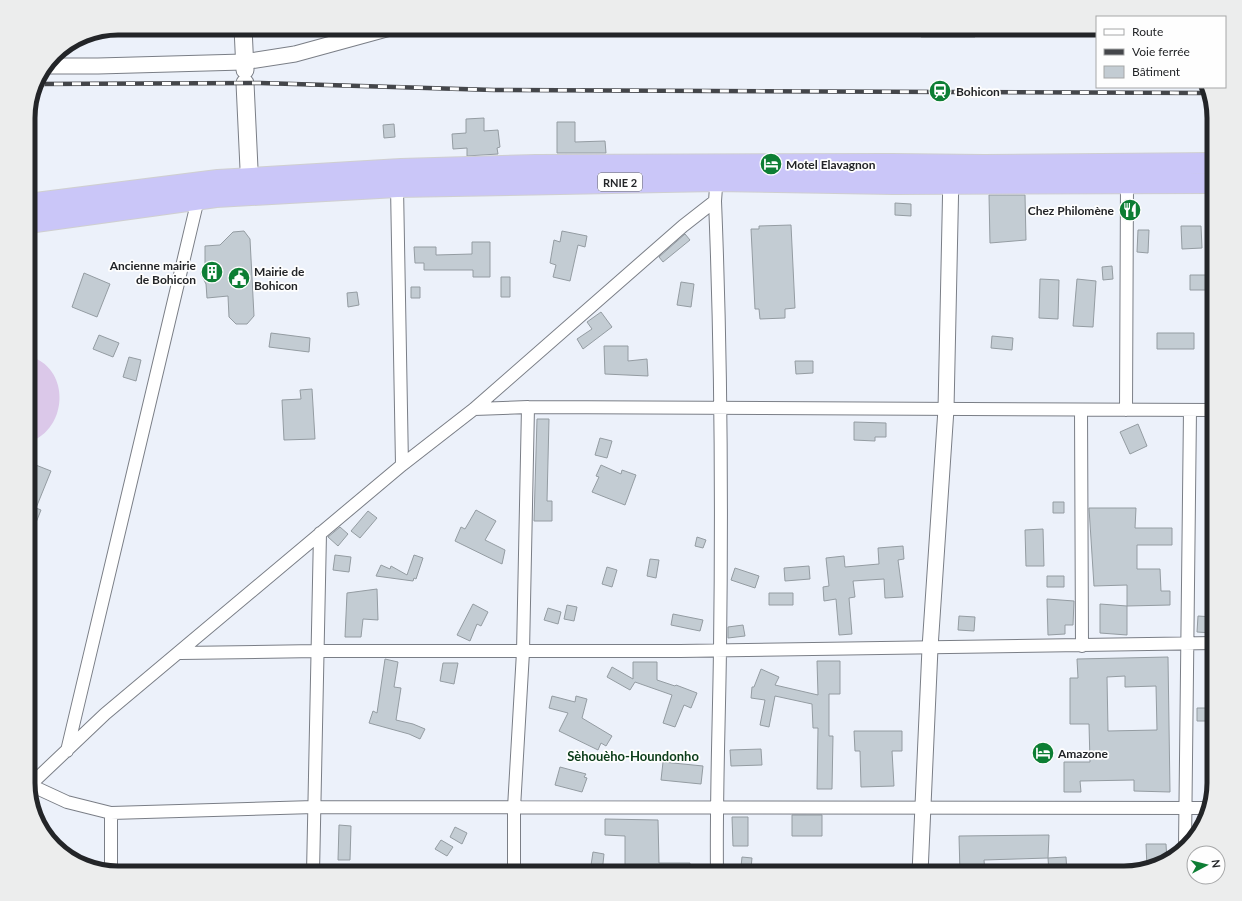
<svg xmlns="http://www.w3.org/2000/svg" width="1242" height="901" font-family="Lato,sans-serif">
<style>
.green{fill:#dbc8e9}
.building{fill:#c3ccd3;stroke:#949ca2;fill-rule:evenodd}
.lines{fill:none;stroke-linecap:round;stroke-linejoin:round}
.minor-casing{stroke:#7a7e86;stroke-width:14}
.tertiary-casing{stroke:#7a7e86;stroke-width:17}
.secondary-casing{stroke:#7a7e86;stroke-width:19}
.trunk-casing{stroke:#cfcfd0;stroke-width:22}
.minor{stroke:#fff;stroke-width:12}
.tertiary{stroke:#fff;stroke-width:15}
.secondary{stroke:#fff;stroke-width:17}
.trunk{stroke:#cac6f8;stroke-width:20}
.rail-casing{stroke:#44464a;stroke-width:4.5}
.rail{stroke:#fefefe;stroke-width:3;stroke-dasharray:9;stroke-linecap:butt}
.labels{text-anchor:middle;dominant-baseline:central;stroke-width:3.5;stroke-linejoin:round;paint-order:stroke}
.shield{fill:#fefefe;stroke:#656668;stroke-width:1}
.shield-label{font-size:11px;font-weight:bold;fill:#232528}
.poi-label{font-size:12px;font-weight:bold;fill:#232528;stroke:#fefefe;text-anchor:start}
.neighbourhood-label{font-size:13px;font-weight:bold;fill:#0a3c18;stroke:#fefefe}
.rim{fill:none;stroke:#232528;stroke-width:5}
</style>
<rect width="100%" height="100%" fill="#ecf1fa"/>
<path class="green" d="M28,356C70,366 70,428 28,443Z"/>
<path class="building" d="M921,28H975V37H921Z
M484,118V131L498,130L500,147L497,148L498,154L467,156V148L453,149L452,134L466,133V119Z
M557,122H575V142L605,141L606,153H557Z
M394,124L395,137L384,138L383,125Z
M989,195H1025L1026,240L990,243Z
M895,203L911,204V216L895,215Z
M791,225L795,308L785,309V318L760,319L759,309H755L751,229H759V226Z
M1181,226H1201L1202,248L1182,249Z
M1138,230H1149L1148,253L1137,252Z
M244,231L250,239L254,316L247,324H236L229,317L228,296L207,298L206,284L201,274L202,269L205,265V246L220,245L233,232Z
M562,231L587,236L585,247L578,245L570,281L553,277L556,265L550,263L554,240L560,242Z
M685,234L690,240L663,262L659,257Z
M472,242H490V277H473V270H424V263H415L414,247H436V255L472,254Z
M1112,266L1113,279L1103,280L1102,267Z
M84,273L110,284L97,317L72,307Z
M1190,275H1210V290H1190Z
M501,277H510V297H501Z
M1040,279L1059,280L1058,319L1039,318Z
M1077,279L1096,281L1093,327L1073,326Z
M681,282L694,284L691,307L677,305Z
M411,287H420V298H411Z
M357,292L359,305L348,307L347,293Z
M601,312L612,327L583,349L577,339L592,329L587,322Z
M271,333L310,338L309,352L269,347Z
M1157,333H1194V349H1157Z
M99,335L119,343L113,357L93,349Z
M992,336L1013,338L1012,350L991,348Z
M604,346H628V361L647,359L648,376L605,374Z
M129,357L141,360L136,381L123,377Z
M795,361H813V373L796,374Z
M312,389L315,439L284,440L282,400L301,399L300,390Z
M537,419H549L547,501H552V521H534Z
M854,422L886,423V437H875V441L854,440Z
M1138,424L1147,446L1130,454L1120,432Z
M600,438L612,441L607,458L595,455Z
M28,462L51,471L36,508L41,510L29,540Z
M601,465L621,474L622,470L636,475L625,505L592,492L599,477L596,476Z
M1053,502H1064V513H1053Z
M1089,508H1136L1135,528H1172V545H1137V569H1160L1161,591H1170V605L1127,606V585L1094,586Z
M476,510L496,521L485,540L505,550L502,564L455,541L461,527L465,529Z
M368,511L377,518L360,538L351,531Z
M340,527L348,534L338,546L328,537Z
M1043,529L1044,566H1026L1025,530Z
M697,537L706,540L703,548L695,546Z
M903,546L904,559L898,560L903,597L885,598L884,579L853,581L855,597L849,598L852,634L839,635L836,599L824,601L823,587L829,586L826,558L844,556L845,567L879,564L878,548Z
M335,555L351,557L349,572L333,570Z
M414,555L423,558L416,579L414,578L413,581L376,576L381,565L390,569L391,566L407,575Z
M650,559L659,560L656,578L647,576Z
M809,566L810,579L785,581L784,568Z
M607,567L617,570L612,587L602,584Z
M735,568L759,576L755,588L731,580Z
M1047,576H1064V587H1047Z
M377,589L378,620L363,619L361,637H345L347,593Z
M769,593H793V605H769Z
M1047,599L1074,601L1073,625H1065V634L1048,635Z
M473,604L488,612L481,626L477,624L470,641L457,635Z
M1100,604L1127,606V635L1100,633Z
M567,605L577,607L574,621L564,619Z
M548,608L561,612L558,624L544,620Z
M673,614L703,620L700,631L671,625Z
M959,616L975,617L974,631L958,630Z
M1198,616L1213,617L1212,633L1197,632Z
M743,625L745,636L728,638V627Z
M1168,657L1170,792L1134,791V780L1080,781L1081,792H1064V762H1090L1089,724H1070V678H1078L1077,659ZM1125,676V687L1156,686L1157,730L1108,731L1107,677Z
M385,659L398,662L394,687L401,688L396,720L413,724L425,729L420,739L409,734L369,723L373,711L377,713Z
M817,661H840V694H829V736H833L832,789H817L818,728H813L812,704L775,696L769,727L760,725L765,700L751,698L752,687H754L761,669L779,677L775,685L818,695Z
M633,662H657V680L675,686L676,685L697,693L691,708L684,705L675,727L663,723L672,695L635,682L630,690L607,677L612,667L633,679Z
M443,663H458L454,684L440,681Z
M552,696L575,702L576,696L587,699L582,718L612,736L606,746L601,743L598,750L559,731L568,713L549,708Z
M1197,708H1214V721H1197Z
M854,731H902V751H892L894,786L861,787L860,751H855Z
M761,749L762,765L731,766L730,750Z
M663,762L703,766L701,784L661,780Z
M560,767L586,774L584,777L587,778L582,792L555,785Z
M792,815H822V836H792Z
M732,817H748V846H733Z
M605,819L658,820L659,863H690V873H640V869H625V836L605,835Z
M339,825L351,826L350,860H338Z
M455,827L467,833L462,844L450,837Z
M1049,835L1048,858L984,860L985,873H960L959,836Z
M441,840L453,847L447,856L435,849Z
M1146,844H1166L1167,861L1164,864L1147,868Z
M593,852L604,854L602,873L590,872Z
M742,857L752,858L751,868L741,867Z
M1066,857L1067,873H1049L1048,858Z"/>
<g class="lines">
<g class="minor-casing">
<path id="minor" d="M397,187L402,465
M474,409L528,407L1214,410
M1081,410L1082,646
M1126,410L1127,184
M180,653L317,651H680L1214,643
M67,751L198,199
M28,784L67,802L111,813L314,807L1205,808
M28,787L105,714L402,465L474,409L683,226L715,201
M111,813V871
M1185,846L1190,410
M313,873L320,533
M514,873V808L523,652L528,407
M717,873C716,799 719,724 720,650C722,501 721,350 715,201L717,174"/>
</g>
<g class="tertiary-casing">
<path id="tertiary" d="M47,66H98L243,62L295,54L390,28
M920,873L930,648L946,409L951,173"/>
</g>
<g class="secondary-casing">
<path id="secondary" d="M243,28L245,70
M245,83L250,190"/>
</g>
<g class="trunk-casing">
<path id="trunk" d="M28,204L218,180L401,169L536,165L892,164L984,165L1214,163
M28,223L216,197L397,187L716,181L893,184L1214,183"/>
</g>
<use href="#minor" class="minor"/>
<use href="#tertiary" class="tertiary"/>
<use href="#secondary" class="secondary"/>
<use href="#trunk" class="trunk"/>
<g class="rail-casing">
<path id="rail" d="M36,84L260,83L494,90L1208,93"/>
</g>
<use href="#rail" class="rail"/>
</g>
<defs>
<g id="station-disc" transform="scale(1.15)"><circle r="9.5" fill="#0d7e34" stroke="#fefefe"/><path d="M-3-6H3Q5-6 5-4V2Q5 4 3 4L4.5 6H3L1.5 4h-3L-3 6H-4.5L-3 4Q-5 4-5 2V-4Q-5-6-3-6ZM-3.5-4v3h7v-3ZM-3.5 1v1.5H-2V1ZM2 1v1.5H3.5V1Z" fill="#fff"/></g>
<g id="hotel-disc" transform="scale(1.15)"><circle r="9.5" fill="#0d7e34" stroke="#fefefe"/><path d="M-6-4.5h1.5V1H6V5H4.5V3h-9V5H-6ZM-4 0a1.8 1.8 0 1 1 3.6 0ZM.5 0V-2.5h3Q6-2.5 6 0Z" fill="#fff"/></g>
<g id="restaurant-disc" transform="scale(1.15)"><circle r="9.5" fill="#0d7e34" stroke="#fefefe"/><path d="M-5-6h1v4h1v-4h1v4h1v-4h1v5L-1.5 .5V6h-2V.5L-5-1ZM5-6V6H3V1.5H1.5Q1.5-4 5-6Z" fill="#fff"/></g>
<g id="building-disc" transform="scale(1.15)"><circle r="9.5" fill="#0d7e34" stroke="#fefefe"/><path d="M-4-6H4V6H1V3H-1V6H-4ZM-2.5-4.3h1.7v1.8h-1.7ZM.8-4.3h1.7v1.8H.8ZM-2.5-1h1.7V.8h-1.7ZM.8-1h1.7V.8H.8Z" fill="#fff"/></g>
<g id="civic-disc" transform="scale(1.15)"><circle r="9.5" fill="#0d7e34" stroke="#fefefe"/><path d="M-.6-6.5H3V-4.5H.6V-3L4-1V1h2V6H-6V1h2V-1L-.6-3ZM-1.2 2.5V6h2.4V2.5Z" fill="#fff"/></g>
</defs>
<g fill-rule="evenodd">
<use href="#station-disc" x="940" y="91"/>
<use href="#hotel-disc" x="771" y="164"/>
<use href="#restaurant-disc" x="1130" y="210"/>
<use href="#building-disc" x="212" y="272"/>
<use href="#civic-disc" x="239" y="278"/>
<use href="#hotel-disc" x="1043" y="753"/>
</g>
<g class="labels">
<rect class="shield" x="598" y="173" width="44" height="18" rx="3"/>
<g class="shield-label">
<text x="620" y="182">RNIE 2</text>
</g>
<g class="poi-label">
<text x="956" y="91">Bohicon</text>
<text x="786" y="164">Motel Elavagnon</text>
<text x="1114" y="210" text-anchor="end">Chez Philomène</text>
<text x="196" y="265" text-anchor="end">Ancienne mairie<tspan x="196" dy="14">de Bohicon</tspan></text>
<text x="254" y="271">Mairie de<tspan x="254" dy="14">Bohicon</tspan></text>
<text x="1058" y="753">Amazone</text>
</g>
<g class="neighbourhood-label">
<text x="633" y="756">Sèhouèho-Houndonho</text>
</g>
</g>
<path d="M0 0H1242V901H0ZM118 35H1124A83 83 0 0 1 1207 118V783A83 83 0 0 1 1124 866H118A83 83 0 0 1 35 783V118A83 83 0 0 1 118 35Z" fill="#eceded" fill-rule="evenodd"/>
<path class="rim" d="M118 35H1124A83 83 0 0 1 1207 118V783A83 83 0 0 1 1124 866H118A83 83 0 0 1 35 783V118A83 83 0 0 1 118 35Z"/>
<rect x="1096" y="16" width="130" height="72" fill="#fefefe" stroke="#a6a7a8"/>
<rect x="1104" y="29" width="20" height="6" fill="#ffffff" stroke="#a6a7a8"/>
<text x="1132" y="36" font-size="12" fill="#232528">Route</text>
<rect x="1104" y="49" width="20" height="6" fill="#44464a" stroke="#a6a7a8"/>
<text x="1132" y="56" font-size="12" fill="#232528">Voie ferrée</text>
<rect x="1104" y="66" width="20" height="12" fill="#c3ccd3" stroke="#a6a7a8"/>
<text x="1132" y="76" font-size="12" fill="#232528">Bâtiment</text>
<g transform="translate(1206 865) rotate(83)"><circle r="19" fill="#fefefe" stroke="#a6a7a8"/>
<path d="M0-3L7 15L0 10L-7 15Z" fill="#0d7e34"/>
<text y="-6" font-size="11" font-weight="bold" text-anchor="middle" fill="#232528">N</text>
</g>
</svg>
